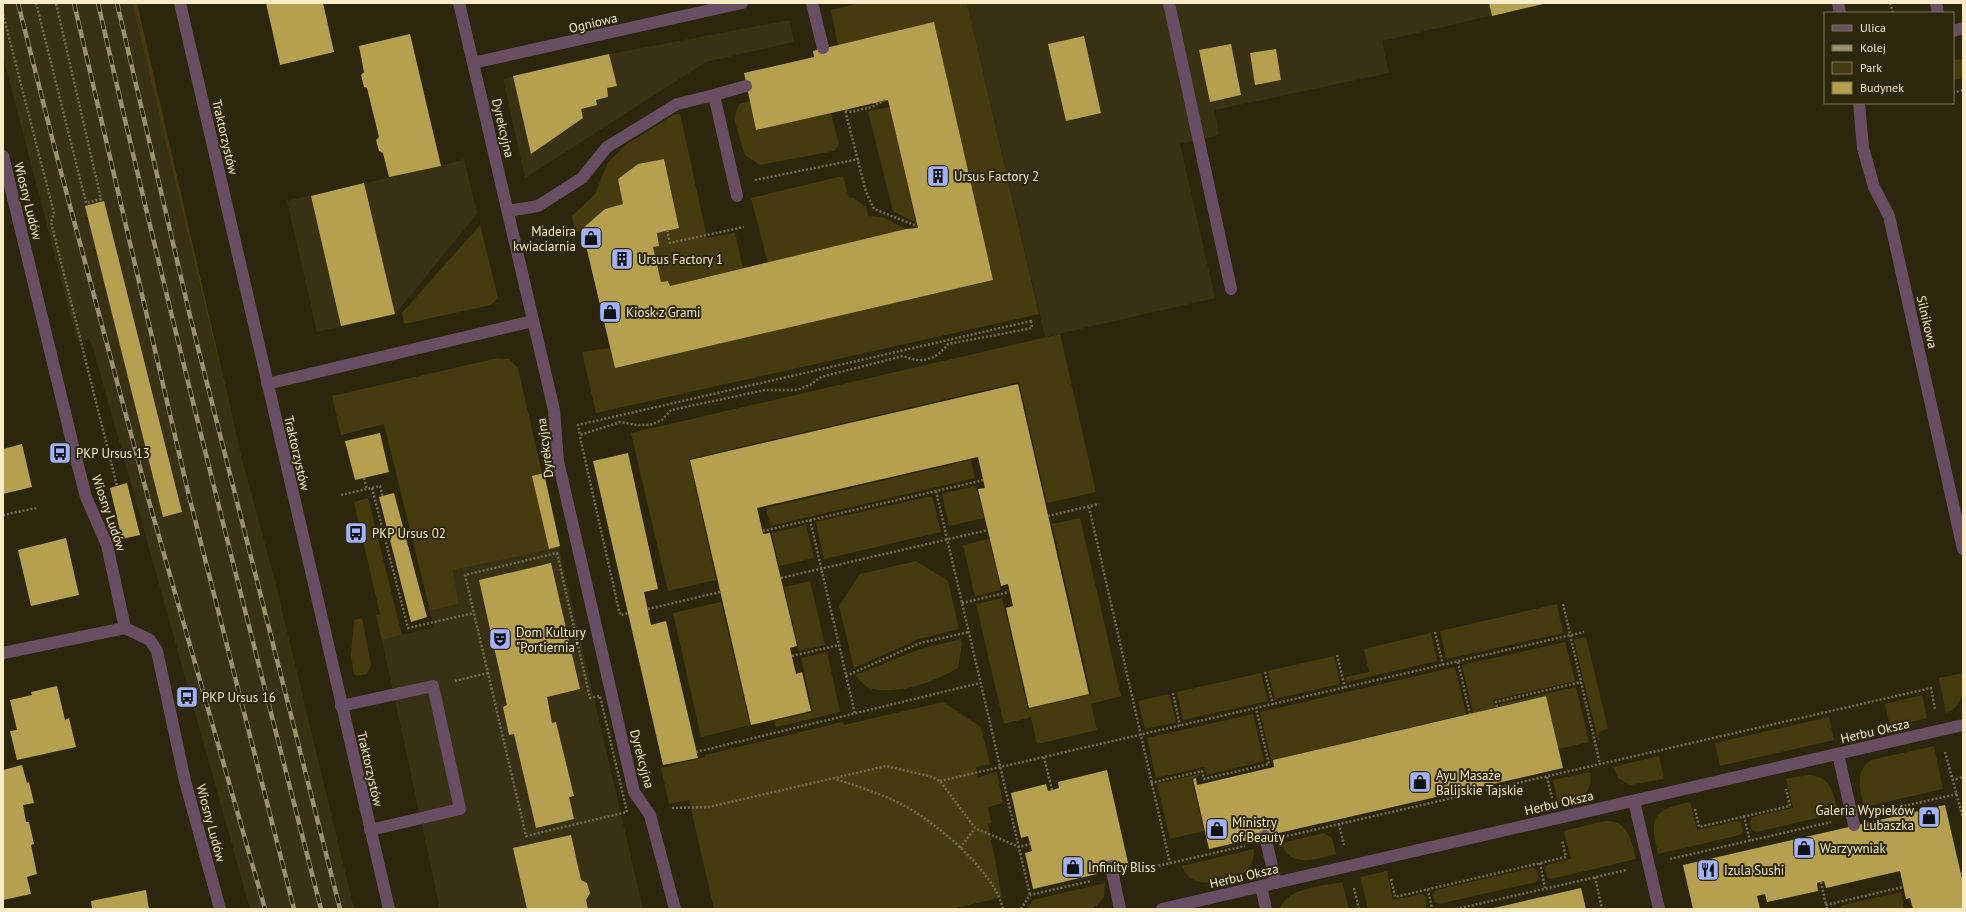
<svg xmlns="http://www.w3.org/2000/svg" width="1966" height="912" font-family="'PT Sans',sans-serif">
<style>
.built{fill:#393114}
.green{fill:#463b0f}
.building{fill:#b5a04f}
.lines{fill:none;stroke-linecap:round;stroke-linejoin:round}
.path{stroke:#746c4d;stroke-width:2.5;stroke-dasharray:2 2;stroke-linecap:butt}
.service{stroke:#694e63;stroke-width:12}
.minor{stroke:#694e63;stroke-width:12}
.tertiary{stroke:#694e63;stroke-width:12}
.rail-casing{stroke:#9a9170;stroke-width:4.5}
.rail{stroke:#2c260c;stroke-width:3;stroke-dasharray:9;stroke-linecap:butt}
.labels{text-anchor:middle;dominant-baseline:central;stroke-width:4;stroke-linejoin:round;paint-order:stroke}
.street-label{font-size:13px;fill:#f7ecc5;stroke:#2c260c}
.poi-label{font-size:13px;fill:#f7ecc5;stroke:#2c260c;text-anchor:start}
</style>
<rect width="100%" height="100%" fill="#2c260c"/>
<path class="built" d="M3,3H132L242,459L275,581L354,909H250L93,348L89,339L77,341L3,56Z
M967,3H1545L1382,41L1389,73L1215,110L1219,135L1180,144L1215,298L1045,337Z
M789,20L794,42L706,62L525,178L503,79L579,60Z
M464,159L477,214L395,314L317,332L287,201L440,166Z
M559,548L643,909H440L382,640L434,627L430,611L459,604L453,570Z"/>
<path class="green" d="M132,3H137L242,459Z
M860,3H967L1039,314L596,413L582,352L610,348L615,368L993,280L934,23L838,45L831,10Z
M1963,59V78L1953,80V60Z
M750,101L757,130L831,113L839,145L834,151L760,165L745,155L742,146L734,119L739,104Z
M890,107L916,223L893,211L868,111Z
M675,114H680L681,118L707,238L735,233L743,268L670,286L668,281L661,282L653,247L659,246L657,233L679,227L664,159L638,164L618,179L623,204L605,209L593,221L576,233L572,216L595,194L608,162L627,144Z
M843,176L849,198H854L866,207L868,216L882,217L906,229L768,263L751,198Z
M480,225L498,298L491,305L404,324L402,313Z
M1060,334L1096,492L1047,503L1019,382L689,459L716,580L668,591L631,433Z
M498,358L509,359L518,368L559,548L453,570L459,604L430,611L384,424L341,435L332,396Z
M971,460L975,478L770,526L766,508Z
M976,486L984,518L949,526L942,494Z
M932,496L941,532L824,559L816,522Z
M368,498L402,635L382,640L376,615L380,614L354,502Z
M1080,518L1121,696L1091,704L1097,730L1037,744L1031,717L1004,724L976,604L1002,598L1028,709L1091,694L1052,524Z
M806,525L814,558L779,566L772,533Z
M989,539L1001,590L975,596L963,545Z
M916,561L948,581L959,629L919,639L854,668L839,606L860,574Z
M810,581L825,645L799,651L784,587Z
M721,602L750,725L701,737L673,613Z
M1557,604L1563,633L1446,659L1440,631Z
M362,618L371,665L367,674L358,676L354,674L351,655L354,620Z
M1431,633L1437,661L1347,682L1346,677L1369,672L1364,649Z
M1586,637L1608,729L1598,732L1600,740H1598L1574,640Z
M961,639L962,644L958,668C934,682 897,696 869,688C864,686 859,679 855,675L920,649Z
M1565,642L1575,681L1493,700L1495,708L1473,713L1462,665Z
M827,652L840,712L776,727L774,721L813,712L801,658Z
M1334,656L1340,684L1275,699L1268,671Z
M1455,667L1466,714L1271,760L1260,712Z
M1261,673L1268,701L1183,720L1177,692Z
M1963,673C1963,690 1965,705 1946,713L1939,678Z
M1576,687L1589,742L1559,749L1546,696L1500,706V704Z
M1169,694L1176,722L1145,729L1138,701Z
M1922,695L1927,718L1890,727L1885,704Z
M943,702L981,727L990,764L976,767L978,777L997,772L1003,803L988,807L991,823L988,824L1002,897L952,909H714L689,800L669,804L661,768L705,757V755L842,722L844,725Z
M1253,714L1264,761L1207,775L1204,767L1156,778L1147,738Z
M1829,717L1834,740L1720,766L1715,743Z
M1934,746L1943,789L1864,807C1860,789 1854,772 1871,760Z
M1659,756L1664,779L1630,785L1618,778L1613,767Z
M1590,772C1594,797 1578,799 1558,803L1553,780Z
M1199,774V776L1192,779L1204,831L1170,839L1157,784Z
M1808,775C1831,775 1834,795 1838,813L1756,832L1751,829L1750,822L1752,817L1793,808L1786,779Z
M1690,802L1697,830L1737,821L1741,823L1743,831L1740,835L1658,854C1649,816 1652,811 1690,802Z
M1605,821C1628,820 1632,841 1636,859L1551,879L1547,877L1545,868L1547,865L1571,859L1564,831Z
M1324,833L1332,838L1336,854C1316,859 1290,869 1281,843Z
M1254,849C1254,857 1252,866 1245,872C1239,877 1232,878 1225,880C1208,884 1189,886 1182,866Z
M1533,868L1537,870L1539,878L1536,882L1439,904L1435,902L1433,894L1436,890Z
M1387,871L1393,900L1421,894L1426,896L1427,904L1425,908L1368,909L1360,877Z
M1342,882L1349,909H1280C1286,888 1323,886 1342,882Z
M1105,883L1104,897L1093,909H1027L1033,900Z
M1901,892L1904,909H1838L1843,905Z"/>
<path class="building" d="M266,3H323L334,52L280,65Z
M1489,3H1543V4L1492,16Z
M934,22L993,280L615,368L582,229L605,209L623,204L618,179L638,164L664,159L679,228L657,233L659,246L653,247L661,282L668,281L670,286L906,229L918,228L888,100L756,130L744,73L814,57L813,51Z
M410,34L441,166L389,177L383,153L379,151L376,140L379,137L367,88L364,87L361,75L364,72L359,46Z
M1084,36L1101,113L1066,121L1048,44Z
M1231,44L1241,95L1210,102L1199,50Z
M1276,49L1281,80L1255,85L1250,53Z
M609,54L617,86L607,88L608,97L596,100L597,105L581,109L583,118L531,154L513,76Z
M364,183L395,314L341,326L311,196Z
M104,201L182,512L163,517L85,206Z
M543,225L545,236L540,238L537,226Z
M1018,384L1089,694L1029,708L1006,608L1013,606L1008,584L1001,586L978,489L985,488L978,457L757,508L763,534L770,533L797,646L790,648L796,674L802,672L811,711L751,725L690,460Z
M380,433L389,472L355,480L345,441Z
M22,444L32,487L3,494V449Z
M628,453L658,589L644,592L651,625L666,621L698,758L663,765L593,461Z
M544,473L560,546L549,549L532,476Z
M127,483L140,535L122,539L110,488Z
M394,493L427,617L411,622L379,497Z
M66,538L79,595L31,606L18,550Z
M551,563L580,689L547,697L552,723L556,722L574,796L569,797L574,819L536,828L514,734L509,735L503,707L507,705L479,580Z
M57,686L65,720L69,718L76,747L17,760L10,731L17,730L10,700L32,695L31,692Z
M1546,696L1563,768L1209,849L1193,779L1196,778L1197,785L1274,767L1273,760Z
M22,765L27,783L29,782L34,803L23,805L26,822H29L34,844L31,845L37,874L27,877L31,894L3,900V770Z
M1107,770L1129,867L1125,868L1124,863L1095,869L1097,874L1033,889L1025,853L1032,851L1028,836L1021,838L1011,793L1046,784L1048,791L1052,790L1059,788L1058,782Z
M1945,805L1963,883V909H1913L1910,898L1906,899L1900,871L1826,888L1824,881L1817,883L1818,891L1767,902L1765,894L1757,896L1760,909H1693L1683,865Z
M571,835L581,880L587,883L590,893L586,900L588,909H527L513,848Z
M1581,888L1586,909H1495L1494,908Z
M146,890L149,909H92L91,901Z"/>
<g class="lines">
<path class="path" d="M36,3L86,203L101,199L56,3
M1890,3L1893,13
M3,14L54,213L51,222L117,486
M1953,93L1963,90
M885,100L872,107L851,112L845,110L866,192L874,209L917,226
M755,180L859,159
M667,230L670,243L744,227
M1031,321L1032,328L948,344C936,360 922,364 903,356L821,377L810,385L797,390H765L671,410L662,420L650,425H636L620,422L580,435L578,425Z
M580,437L620,615L629,613
M364,478L367,489
M372,488L408,628L474,613
M936,491L1030,895
M341,495L380,486L383,497
M1089,507L1170,863
M3,515L36,508
M1048,516L1099,504
M810,520L855,714
M763,531L984,480
M557,553L590,698L600,696L627,812L526,836L465,575Z
M781,578L988,530
M962,603L1009,592
M1563,604L1600,764
M648,609L720,592
M1435,632L1443,665
M1337,655L1345,688
M792,656L839,645
M1458,662L1470,714
M1265,672L1273,705
M846,676L920,643L969,632
M455,681L488,673
M1173,693L1180,726
M1497,707L1496,702L1581,682
M696,752L980,683
M1945,752L1963,818
M1044,757L1052,790
M1547,777L1552,798
M833,778C856,786 880,793 901,804C935,821 995,872 1003,909
M1952,780L1963,777
M940,781L1584,632
M1151,783L1202,771L1204,779L1269,764L1256,708
M672,808L709,807L886,766L929,776L940,781L975,828L1019,847L1030,844
M1695,809L1699,827L1790,806L1786,789
M1873,813L1957,794
M1744,816L1750,841
M1339,824L1344,845
M1287,836L1931,688L1935,709
M960,848L975,828
M1670,859L1831,822
M1540,863L1545,888
M1135,871L1245,846
M1961,874L1963,873
M1595,877L1602,909
M1391,879L1395,897L1566,857L1562,840
M1821,882L1826,905
M1354,888L1359,909
M1428,889L1432,909
M1021,909L1030,895L1091,881
M1456,909L1627,870
M1827,909L1826,905L1903,887"/>
<path class="service" d="M812,3L823,48
M1169,3L1231,289
M1838,3L1840,13
M714,95L746,86
M1859,103L1863,148L1874,187L1889,216L1963,549
M508,211L538,206L582,178L607,147L677,104L714,95L737,196
M267,384L533,321
M341,706L433,686L460,809L370,830
M1838,754L1854,825
M1634,801L1659,909
M1265,836L1276,883
M1111,866L1120,909
M1261,886L1266,909"/>
<path class="minor" d="M459,3L554,410L558,461L634,792L650,815L675,909
M1936,3L1938,13
M1953,31L1963,28
M473,63L742,3
M3,156L74,450L86,497L107,545L125,628
M125,628L150,640L157,651L185,781L220,909
M3,653L125,628
M1162,909L1963,725"/>
<path class="tertiary" d="M180,3L389,909"/>
<g class="rail-casing">
<path id="rail" d="M18,3L58,161L150,505L265,909
M74,3L189,496L294,909
M98,3C167,306 244,608 321,909
M117,3L190,316L340,909"/>
</g>
<use href="#rail" class="rail"/>
</g>
<defs>
<g id="building-square" transform="scale(1.15)"><rect x="-9" y="-9" width="18" height="18" rx="4" fill="#a3b2fd" stroke="#2c260c"/><path d="M-4-6H4V6H1V3H-1V6H-4ZM-2.5-4.3h1.7v1.8h-1.7ZM.8-4.3h1.7v1.8H.8ZM-2.5-1h1.7V.8h-1.7ZM.8-1h1.7V.8H.8Z" fill="#111"/></g>
<g id="shop-square" transform="scale(1.15)"><rect x="-9" y="-9" width="18" height="18" rx="4" fill="#a3b2fd" stroke="#2c260c"/><path d="M-5-2.5h2.3a2.7 3.5 0 0 1 5.4 0H5L5.5 6h-11ZM-1.5-2.5h3a1.5 2.3 0 0 0-3 0Z" fill="#111"/></g>
<g id="bus-square" transform="scale(1.15)"><rect x="-9" y="-9" width="18" height="18" rx="4" fill="#a3b2fd" stroke="#2c260c"/><path d="M-5-6H5V4H4V6H2V4H-2V6H-4V4H-5ZM-3.5-4V0h7V-4ZM-3.5 1.2v1.5H-2V1.2ZM2 1.2v1.5H3.5V1.2Z" fill="#111"/></g>
<g id="theatre-square" transform="scale(1.15)"><rect x="-9" y="-9" width="18" height="18" rx="4" fill="#a3b2fd" stroke="#2c260c"/><path d="M-5-5.5Q0-4 5-5.5V0Q5 5 0 6Q-5 5-5 0ZM-3.3-2.5H-1v1.5H-3.3ZM1-2.5H3.3v1.5H1ZM-2.8 1Q0 5.5 2.8 1Z" fill="#111"/></g>
<g id="restaurant-square" transform="scale(1.15)"><rect x="-9" y="-9" width="18" height="18" rx="4" fill="#a3b2fd" stroke="#2c260c"/><path d="M-5-6h1v4h1v-4h1v4h1v-4h1v5L-1.5 .5V6h-2V.5L-5-1ZM5-6V6H3V1.5H1.5Q1.5-4 5-6Z" fill="#111"/></g>
</defs>
<g fill-rule="evenodd">
<use href="#building-square" x="938" y="176"/>
<use href="#shop-square" x="591" y="238"/>
<use href="#building-square" x="622" y="259"/>
<use href="#shop-square" x="610" y="312"/>
<use href="#bus-square" x="60" y="453"/>
<use href="#bus-square" x="356" y="533"/>
<use href="#theatre-square" x="500" y="639"/>
<use href="#bus-square" x="187" y="697"/>
<use href="#shop-square" x="1420" y="782"/>
<use href="#shop-square" x="1929" y="817"/>
<use href="#shop-square" x="1217" y="829"/>
<use href="#shop-square" x="1804" y="848"/>
<use href="#shop-square" x="1073" y="867"/>
<use href="#restaurant-square" x="1708" y="870"/>
</g>
<g class="labels">
<g class="street-label">
<text transform="translate(593 23) rotate(-13)">Ogniowa</text>
<text transform="translate(503 128) rotate(77)">Dyrekcyjna</text>
<text transform="translate(225 137) rotate(77)">Traktorzystów</text>
<text transform="translate(28 201) rotate(76)">Wiosny Ludów</text>
<text transform="translate(1927 322) rotate(77)">Silnikowa</text>
<text transform="translate(545 448) rotate(-97)">Dyrekcyjna</text>
<text transform="translate(297 453) rotate(77)">Traktorzystów</text>
<text transform="translate(109 513) rotate(71)">Wiosny Ludów</text>
<text transform="translate(1875 731) rotate(-13)">Herbu Oksza</text>
<text transform="translate(642 759) rotate(75)">Dyrekcyjna</text>
<text transform="translate(370 769) rotate(77)">Traktorzystów</text>
<text transform="translate(1559 803) rotate(-13)">Herbu Oksza</text>
<text transform="translate(211 823) rotate(75)">Wiosny Ludów</text>
<text transform="translate(1244 876) rotate(-13)">Herbu Oksza</text>
</g>
<g class="poi-label">
<text x="954" y="176">Ursus Factory 2</text>
<text x="576" y="231" text-anchor="end">Madeira<tspan x="576" dy="15">kwiaciarnia</tspan></text>
<text x="638" y="259">Ursus Factory 1</text>
<text x="626" y="312">Kiosk z Grami</text>
<text x="76" y="453">PKP Ursus 13</text>
<text x="372" y="533">PKP Ursus 02</text>
<text x="516" y="632">Dom Kultury<tspan x="516" dy="15">"Portiernia"</tspan></text>
<text x="202" y="697">PKP Ursus 16</text>
<text x="1436" y="775">Ayu Masaże<tspan x="1436" dy="15">Balijskie Tajskie</tspan></text>
<text x="1914" y="810" text-anchor="end">Galeria Wypieków<tspan x="1914" dy="15">Lubaszka</tspan></text>
<text x="1232" y="822">Ministry<tspan x="1232" dy="15">of Beauty</tspan></text>
<text x="1820" y="848">Warzywniak</text>
<text x="1088" y="867">Infinity Bliss</text>
<text x="1724" y="870">Izula Sushi</text>
</g>
</g>
<rect width="1966" height="912" fill="none" stroke="#f7ecc5" stroke-width="8"/>
<rect x="1824" y="12" width="130" height="92" fill="#2c260c" stroke="#7d7556"/>
<rect x="1832" y="25" width="20" height="6" fill="#694e63" stroke="#7d7556"/>
<text x="1860" y="32" font-size="12" fill="#f7ecc5">Ulica</text>
<rect x="1832" y="45" width="20" height="6" fill="#9a9170" stroke="#7d7556"/>
<text x="1860" y="52" font-size="12" fill="#f7ecc5">Kolej</text>
<rect x="1832" y="62" width="20" height="12" fill="#463b0f" stroke="#7d7556"/>
<text x="1860" y="72" font-size="12" fill="#f7ecc5">Park</text>
<rect x="1832" y="82" width="20" height="12" fill="#b5a04f" stroke="#7d7556"/>
<text x="1860" y="92" font-size="12" fill="#f7ecc5">Budynek</text>
</svg>
